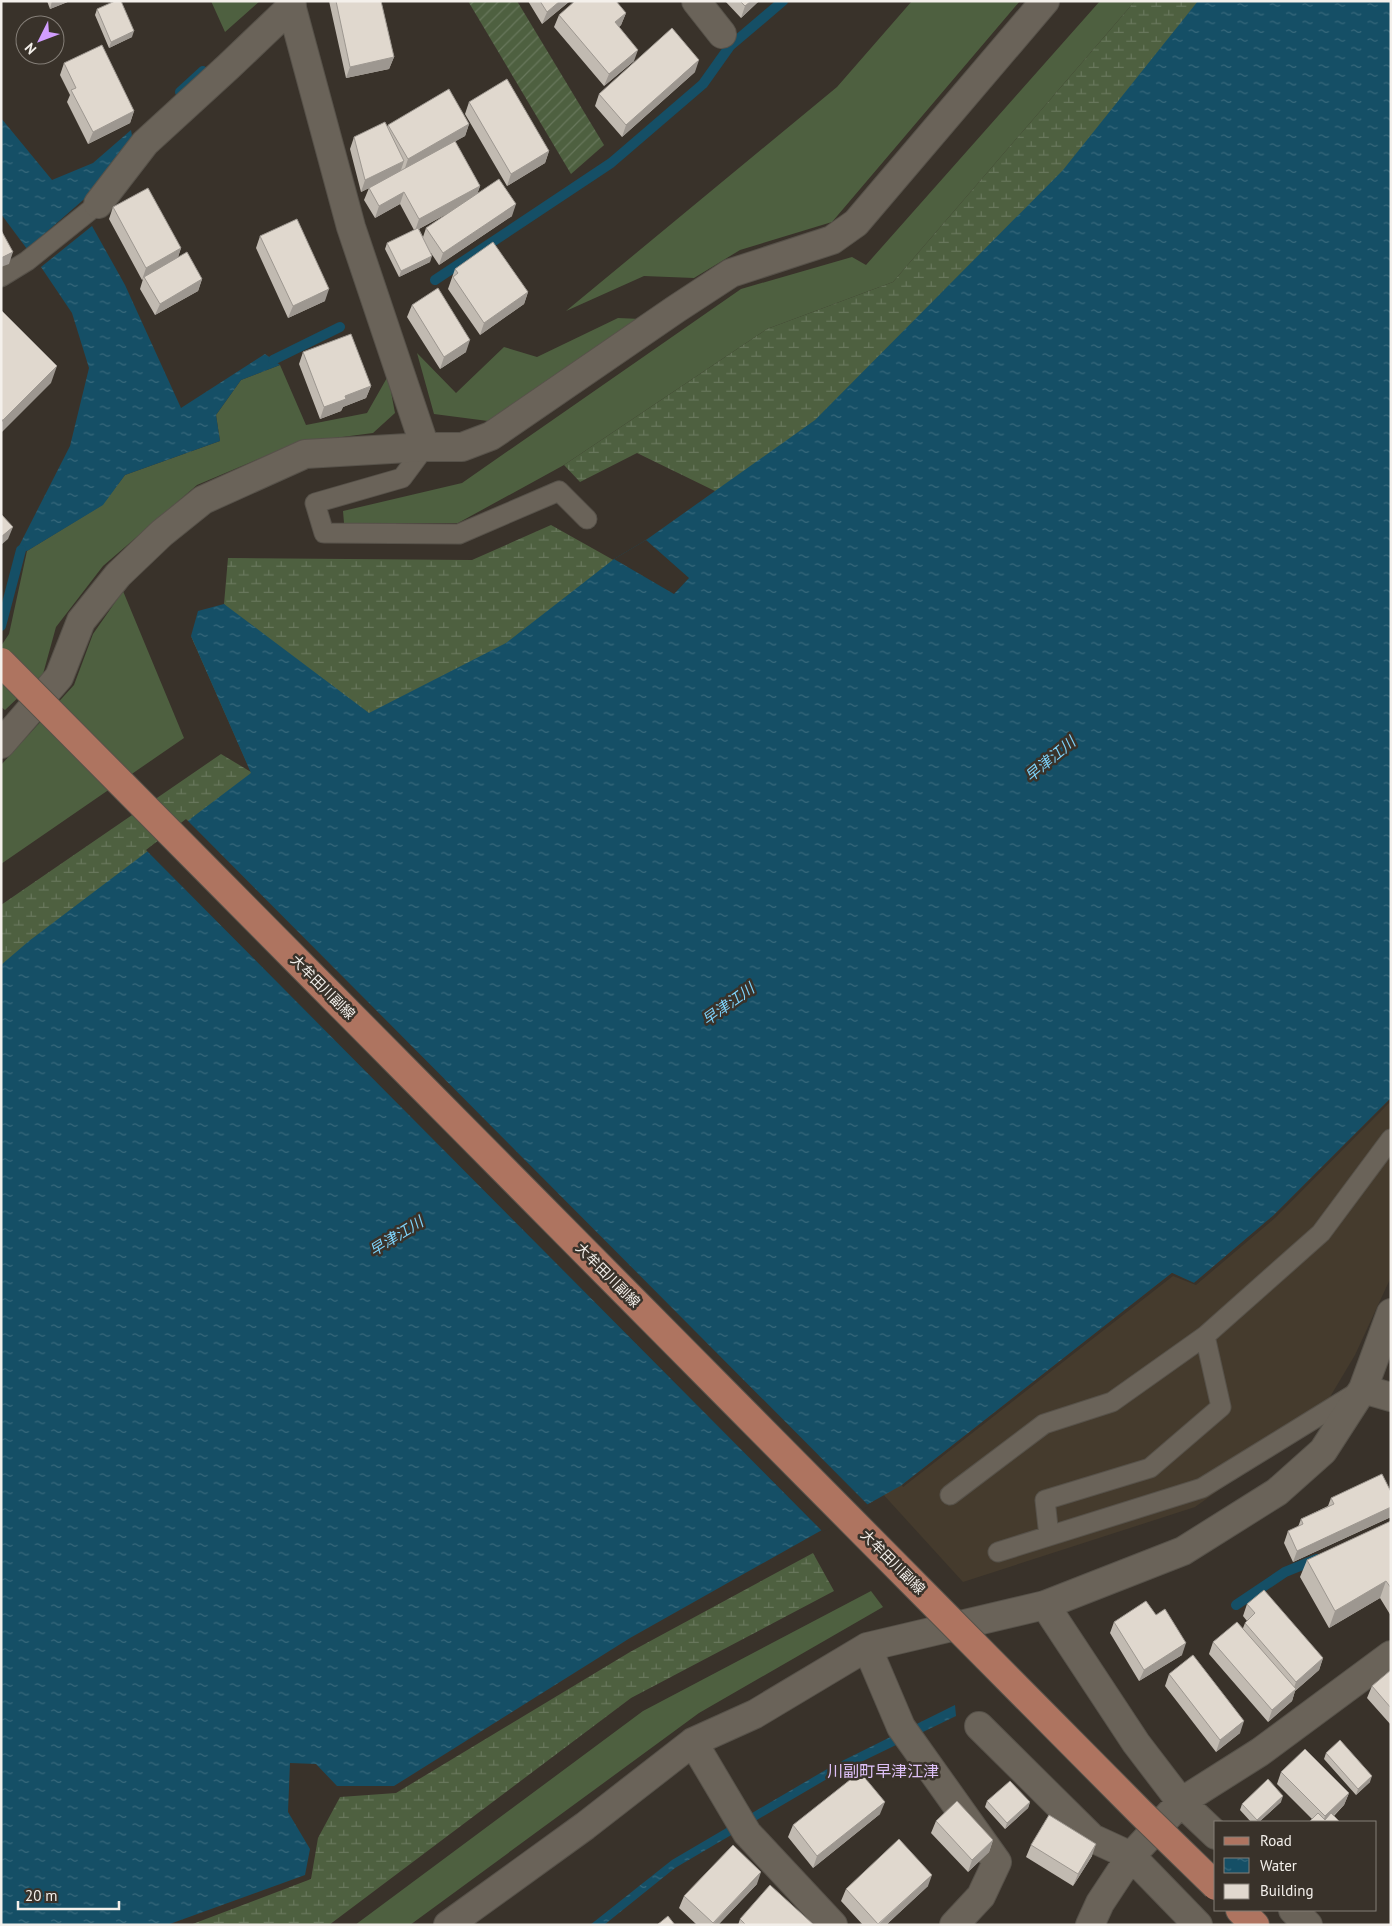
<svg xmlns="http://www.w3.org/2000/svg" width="1392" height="1926" font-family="'PT Sans','Noto Sans JP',sans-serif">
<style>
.built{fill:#453b2d}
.grass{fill:#4e6040}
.wetland{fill:url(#wetland-marsh)}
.garden{fill:url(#garden-furrows)}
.water{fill:url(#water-ripples)}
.pier{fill:#39322a}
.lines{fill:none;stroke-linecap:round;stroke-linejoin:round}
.stream{stroke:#154f66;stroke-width:10}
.lane-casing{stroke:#57524a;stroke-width:21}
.street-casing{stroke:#57524a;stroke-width:30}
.primary-casing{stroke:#57524a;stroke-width:30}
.lane{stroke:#6a6359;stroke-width:19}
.street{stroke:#6a6359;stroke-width:28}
.primary{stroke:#ae7460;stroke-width:28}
.primary-bridge-casing{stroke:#57524a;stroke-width:30;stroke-linecap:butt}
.primary-bridge{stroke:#ae7460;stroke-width:28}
.wall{fill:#c1bab1;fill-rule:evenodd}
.shaded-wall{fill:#9d9790}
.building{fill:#e0d8ce;stroke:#9d9790}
.labels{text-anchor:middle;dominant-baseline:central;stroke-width:5;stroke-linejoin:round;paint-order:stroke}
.street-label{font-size:14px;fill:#f4f0eb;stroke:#39322a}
.water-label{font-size:15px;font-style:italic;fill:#7ed3fb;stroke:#39322a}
.quarter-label{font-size:16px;fill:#dec1f8;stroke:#39322a}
</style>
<defs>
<pattern id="wetland-marsh" width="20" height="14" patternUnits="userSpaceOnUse" patternTransform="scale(1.25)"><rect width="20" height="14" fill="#4e6040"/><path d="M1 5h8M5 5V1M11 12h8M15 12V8" fill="none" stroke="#68775c"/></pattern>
<pattern id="garden-furrows" width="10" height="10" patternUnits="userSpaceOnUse" patternTransform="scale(1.25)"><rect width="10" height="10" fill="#4e6040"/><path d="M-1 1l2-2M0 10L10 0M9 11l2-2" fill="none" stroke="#68775c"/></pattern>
<pattern id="water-ripples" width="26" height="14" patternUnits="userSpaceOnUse" patternTransform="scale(1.25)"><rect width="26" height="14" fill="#154f66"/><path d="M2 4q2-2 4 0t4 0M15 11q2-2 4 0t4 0" fill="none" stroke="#38697c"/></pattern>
</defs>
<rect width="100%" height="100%" fill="#39322a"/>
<path class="built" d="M1391,617V1277L1355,1355L1315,1422L1195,1507L963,1582L646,1234Z"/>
<path class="grass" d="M211,1H260L225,32Z
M912,1H1020L832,222L740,250L694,278L644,276L566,311L837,87Z
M1100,1H1135L893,282L767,329L564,465L458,523H344L343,511L462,483L741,289L852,257L866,265Z
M618,318L641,319L488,421L434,414L417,353L456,393L504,347L537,357Z
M280,365L306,425L367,413L388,376L395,413L373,433L296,443L197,485L103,566L56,627L43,674L5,710L1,707V646L9,634L27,551L102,505L125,475L220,441L216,415L241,380Z
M123,591L184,738L1,864V765L74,685L93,634Z
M871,1591L883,1607L699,1713L410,1925H355L643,1711Z"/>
<path class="wetland" d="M1135,1H1274L689,578L715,491L637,453L580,482L564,465L767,329L893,282Z
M551,525L674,594L386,767L224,604L228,558L472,560Z
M191,636L328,801L1,1072V905L221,754L251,772Z
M813,1553L834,1591L631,1698L329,1925H190L311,1879L318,1838L340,1797L396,1793L630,1652Z"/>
<path class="garden" d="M468,1H517L604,145L571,174Z"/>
<path class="water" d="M1198,1H1391V1098L1273,1216L1194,1283L1172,1273L902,1485L630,1638L394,1786H337L316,1764L290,1763L288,1812L310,1849L305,1875L167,1925H1V965L29,941L251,773L191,636L198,611L224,604L369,713L506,643L614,559L646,540L815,420L1063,170Z
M1,118L52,180L93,163L131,130L133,142L98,187L27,249L1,214Z
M92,226L125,285L181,408L265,354L280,365L241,380L216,415L220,441L125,475L103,505L27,551L18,548L70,446L89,368L72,313L41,267Z
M955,1705L956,1716L832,1776L675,1868L604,1925H590L672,1860L834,1765Z"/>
<path class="pier" d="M646,540L689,578L674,594L614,559Z
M186,819L869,1506L823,1532L146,850Z
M1391,1098V1101L1275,1218L1196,1285L1173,1276L903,1487L902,1485L1172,1273L1194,1283L1273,1216Z"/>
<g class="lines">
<path class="stream" d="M180,92L203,71
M435,280L611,163L703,84L730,46L783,1
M273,360L340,327
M1,626L21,550
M1236,1605L1285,1572L1317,1559"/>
<g class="lane-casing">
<path id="lane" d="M1,277L27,261L98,204
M425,447L402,478L315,503L324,533L459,534L559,491L587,519
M950,1495L1044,1424L1112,1402L1205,1336L1321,1233L1391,1139
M1049,1536L1045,1500L1150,1468L1221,1407L1205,1336
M998,1552L1202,1488L1356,1393"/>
</g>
<g class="street-casing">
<path id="street" d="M290,1L351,227L425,447
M696,1L722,34
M98,204L145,143L228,67L292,6
M1,744L59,677L81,621L118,575L162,533L203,500L305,454L425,447H462L491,436L676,309L731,273L832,240L856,223L1045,1
M1363,1389L1391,1313
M1045,1605L1136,1743L1181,1802L1216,1835
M867,1647L901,1727L997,1862L981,1896L954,1925
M979,1726L1092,1838L1131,1856L1198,1925
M693,1742L747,1833L833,1925
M1293,1910L1308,1925
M448,1925L585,1826L693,1742L755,1714L867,1647L1045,1605L1183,1551L1277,1492L1323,1451L1363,1389L1391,1397
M1090,1925L1100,1903L1131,1856L1181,1802L1260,1752L1391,1655"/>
</g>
<g class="primary-casing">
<path id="primary" d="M1240,1910L1255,1925"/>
</g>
<use href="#lane" class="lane"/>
<use href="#street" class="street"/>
<use href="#primary" class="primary"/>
<g class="primary-bridge-casing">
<path id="primary-bridge" d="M1,662L1140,1812L1216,1886"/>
</g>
<use href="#primary-bridge" class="primary-bridge"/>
</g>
<path class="wall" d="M47,1H70L50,9Z
M329,1H381L394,57L389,69L346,78Z
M528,1H570L542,24Z
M725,1H759L741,18Z
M97,9L132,37L109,48L95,15Z
M626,13L621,25L619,27L634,61L604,86L554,27L559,15Z
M64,63L134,111L130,123L88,144L67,102L70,95L60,75Z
M695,72L622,137L595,106L599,94Z
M469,102L549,151L545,163L507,186L465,114Z
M469,124L465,136L455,141L480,186L477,194L512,216L439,265L431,253L430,262L399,277L385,249L387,243L414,230L400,204L375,218L364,200L369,188L373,186L361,192L350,149L354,137L387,127L388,125ZM452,211L426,228L423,237L419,229Z
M113,207L181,248L178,257L202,279L198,291L155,315L140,289L143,279L142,280L109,219Z
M260,236L325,301L288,318L256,248Z
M455,269L528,292L524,304L480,335L448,289Z
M412,305L466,352L440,369L407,317Z
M303,352L371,386L366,398L343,407L341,411L320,419L299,364Z
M1391,1492V1517L1293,1562L1284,1543L1288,1531L1298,1527L1301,1519L1328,1506L1331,1498Z
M1391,1521V1616L1380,1598L1329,1628L1300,1577L1307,1560Z
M1247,1604L1323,1658L1319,1670L1295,1691L1292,1701L1268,1722L1209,1654L1213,1642L1243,1628L1245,1623L1247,1621L1243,1616Z
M1114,1622L1182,1655L1139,1681L1110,1633Z
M1391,1670V1725L1367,1698L1372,1686Z
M1169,1674L1240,1733L1216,1752L1165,1686Z
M1326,1753L1370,1782L1356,1795L1324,1759Z
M1281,1772L1349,1793L1344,1805L1334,1816L1340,1822L1312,1819L1277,1784Z
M987,1801L1030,1802L1028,1808L1005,1829L985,1807Z
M1281,1802L1259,1822H1251L1240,1810L1242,1804Z
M880,1814L813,1868L788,1837L793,1825Z
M936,1821L993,1840L989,1852L968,1872L931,1833Z
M1031,1845L1092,1856L1073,1886L1026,1857Z
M757,1884L718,1925H697L679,1908L684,1896Z
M928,1886L886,1925H863L841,1901L846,1889Z
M740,1919L814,1925H738Z"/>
<path class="shaded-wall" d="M52,1H70L50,9Z
M560,1H570L542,24L547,12Z
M751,1H759L741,18L745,6Z
M626,13L621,25L611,34L615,22Z
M134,31L132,37L109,48L111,42Z
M638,50L634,61L604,86L609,74Z
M394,57L389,69L346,78L350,67Z
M699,60L695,72L622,137L626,125Z
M134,111L130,123L88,144L93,132Z
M469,124L465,136L404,171L408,159Z
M549,151L545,163L507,186L511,174Z
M404,161L400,173L361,192L365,180Z
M480,186L476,198L415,231L419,219Z
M404,192L400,204L375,218L379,206Z
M516,204L512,216L439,265L443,253Z
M181,248L177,260L144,277L142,280L146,268Z
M13,252L9,264L1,267V258Z
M432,256L430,262L399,277L401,271Z
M202,279L198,291L155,315L160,304Z
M329,289L325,301L288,318L293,306Z
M528,292L524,304L480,335L484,323Z
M470,340L466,352L440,369L444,357Z
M57,366L51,383L1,433V424L3,420Z
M371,386L366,398L343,407L341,411L320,419L324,407L345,396Z
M13,527L8,539L1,545V537Z
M1391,1507V1517L1293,1562L1297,1551Z
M1386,1581L1380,1598L1329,1628L1335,1611Z
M1186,1643L1182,1655L1139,1681L1144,1670Z
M1323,1658L1319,1670L1295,1691L1292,1701L1268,1722L1272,1710L1292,1693L1296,1682Z
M1244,1721L1240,1733L1216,1752L1220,1740Z
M1372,1776L1370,1782L1356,1795L1358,1789Z
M1349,1793L1344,1805L1327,1822H1323L1325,1816Z
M1283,1796L1281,1802L1259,1822H1257V1820Z
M885,1802L880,1814L813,1868L817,1856Z
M1030,1802L1028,1808L1005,1829L1007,1823Z
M993,1840L989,1852L968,1872L972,1860Z
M1096,1844L1092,1856L1073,1886L1078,1874Z
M761,1872L757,1884L718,1925H712Z
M932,1875L928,1886L886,1925H878Z"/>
<path class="building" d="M115,1H121L134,31L111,42L97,9Z
M336,1H381L394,57L350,67Z
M540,1H560L547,12Z
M575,1H616L626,13L615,22L638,50L609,74L559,15Z
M740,1H751L745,6Z
M672,28L699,60L626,125L599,94Z
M102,45L134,111L93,132L71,90L76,88L64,63Z
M507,79L549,151L511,174L469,102Z
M449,89L469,124L408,159L388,125Z
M385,122L404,161L365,180L354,137Z
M455,141L480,186L419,219L404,192L379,206L369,188Z
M499,179L516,204L443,253L426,228Z
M148,188L181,248L146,268L113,207Z
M297,219L329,289L293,306L260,236Z
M418,228L432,256L401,271L387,243Z
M1,230L13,252L1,258Z
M493,242L528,292L484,323L453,277L458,273L455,269Z
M187,252L202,279L160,304L144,277Z
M438,288L470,340L444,357L412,305Z
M1,310L57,366L3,420L1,419Z
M351,334L371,386L345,396L346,399L324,407L303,352Z
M1,514L13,527L1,537Z
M1382,1474L1391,1492V1507L1297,1551L1288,1531L1303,1524L1301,1519L1334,1504L1331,1498Z
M1391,1521V1588L1386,1581L1335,1611L1307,1560Z
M1264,1590L1323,1658L1296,1682L1245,1623L1255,1613L1247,1604Z
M1146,1601L1156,1615L1165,1609L1186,1643L1144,1670L1114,1622Z
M1237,1622L1296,1689L1272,1710L1213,1642Z
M1193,1655L1244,1721L1220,1740L1169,1674Z
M1391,1670V1708L1372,1686Z
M1340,1740L1372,1776L1358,1789L1326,1753Z
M1305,1749L1349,1793L1325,1816L1281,1772Z
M860,1772L885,1802L817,1856L793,1825Z
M1268,1779L1283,1796L1257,1820L1242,1804Z
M1010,1781L1030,1802L1007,1823L987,1801Z
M957,1801L993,1840L972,1860L936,1821Z
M1318,1813L1325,1820L1331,1813L1340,1822H1309Z
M1049,1815L1096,1844L1078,1874L1031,1845Z
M899,1839L932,1875L878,1924L846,1889Z
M733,1845L761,1872L713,1923L684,1896Z
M770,1885L814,1925H746L740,1919Z
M668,1916L675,1925H657Z"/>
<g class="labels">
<g class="street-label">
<text transform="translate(323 987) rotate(45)">大牟田川副線</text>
<text transform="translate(608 1275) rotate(45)">大牟田川副線</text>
<text transform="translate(893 1562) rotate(45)">大牟田川副線</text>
</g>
<g class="water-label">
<text transform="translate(1050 759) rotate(-40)">早津江川</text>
<text transform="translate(728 1004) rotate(-36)">早津江川</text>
<text transform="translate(396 1236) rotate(-32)">早津江川</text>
</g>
<g class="quarter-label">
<text x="883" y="1771">川副町早津江津</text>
</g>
</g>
<rect width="1392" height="1926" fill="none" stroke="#f4f0eb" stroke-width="5"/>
<rect x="1214" y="1821" width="162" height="90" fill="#39322a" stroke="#847e77"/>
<rect x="1224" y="1837" width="25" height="8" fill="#ae7460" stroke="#847e77"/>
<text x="1260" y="1846" font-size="15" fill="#f4f0eb">Road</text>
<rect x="1224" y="1858" width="25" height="15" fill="url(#water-ripples)" stroke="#847e77"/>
<text x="1260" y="1871" font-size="15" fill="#f4f0eb">Water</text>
<rect x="1224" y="1884" width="25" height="15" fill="#e0d8ce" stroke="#847e77"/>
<text x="1260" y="1896" font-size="15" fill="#f4f0eb">Building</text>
<g transform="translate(40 40) rotate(228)"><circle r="24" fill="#39322a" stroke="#847e77"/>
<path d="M0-4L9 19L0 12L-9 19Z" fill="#d19dfe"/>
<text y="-8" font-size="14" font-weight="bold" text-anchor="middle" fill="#f4f0eb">N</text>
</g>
<path d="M18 1901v8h101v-8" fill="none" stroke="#f4f0eb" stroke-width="2.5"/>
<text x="25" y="1901" font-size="15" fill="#f4f0eb" stroke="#39322a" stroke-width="4" paint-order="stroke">20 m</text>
</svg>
